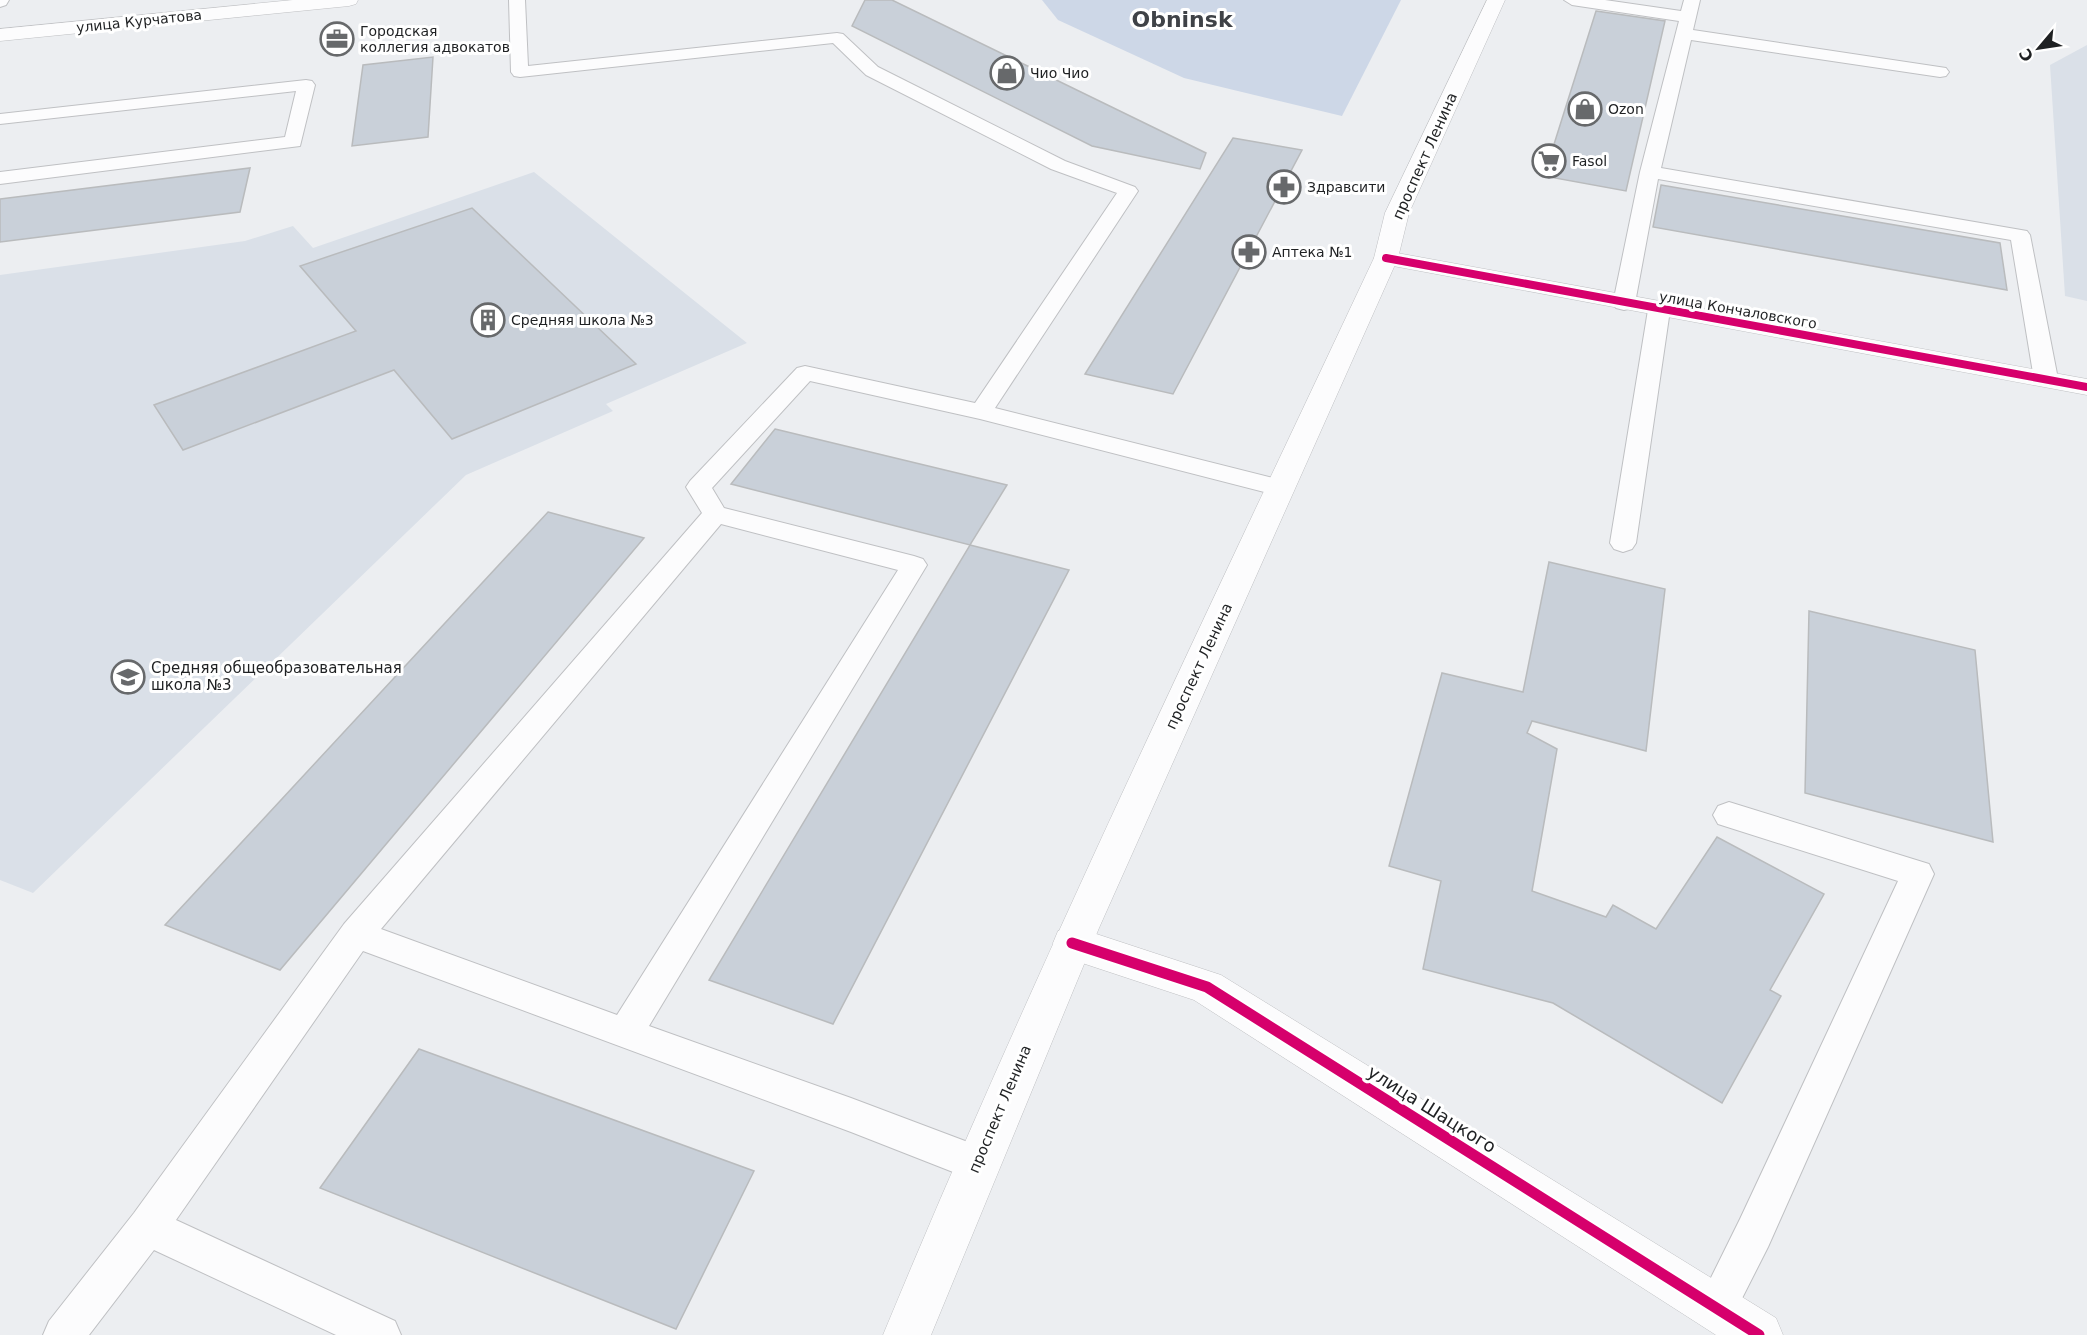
<svg xmlns="http://www.w3.org/2000/svg" width="2087" height="1335" font-family="'DejaVu Sans',sans-serif">
<style>
.built{fill:#dae0e8}
.green{fill:#cdd7e7}
.building{fill:#c9d0d9;stroke:#b9bbbd;stroke-width:1.5}
.lines{fill:none;stroke-linecap:round;stroke-linejoin:round}
.lane-casing{stroke:#bfc0c3;stroke-width:2}
.street-casing{stroke:#bfc0c3;stroke-width:1}
.secondary-casing{stroke:#bfc0c3;stroke-width:1}
.primary-casing{stroke:#bfc0c3;stroke-width:1}
.lane{fill:#fcfcfd;fill-rule:evenodd}
.street{fill:#fcfcfd;fill-rule:evenodd}
.secondary{fill:#fcfcfd;fill-rule:evenodd}
.primary{fill:#fcfcfd;fill-rule:evenodd}
.cycleway-far1-casing{stroke:#fff;stroke-width:10}
.cycleway-casing{stroke:#fff;stroke-width:15}
.cycleway-far1{stroke:#d6006c;stroke-width:8}
.cycleway{stroke:#d6006c;stroke-width:11}
.labels{text-anchor:middle;dominant-baseline:central;stroke-width:6;stroke-linejoin:round;paint-order:stroke}
.far-street-label{font-size:14px;fill:#1f2123;stroke:#fff}
.far-poi-label{font-size:14px;fill:#1f2123;stroke:#fff;text-anchor:start}
.street-label{font-size:15px;fill:#1f2123;stroke:#fff}
.poi-label{font-size:15px;fill:#1f2123;stroke:#fff;text-anchor:start}
.near-street-label{font-size:18px;fill:#1f2123;stroke:#fff}
.far-town-label{font-size:22px;font-weight:bold;fill:#3f4247;stroke:#fff}
</style>
<rect width="100%" height="100%" fill="#eceef1"/>
<path class="built" d="M2087,45V301L2065,296L2050,65Z
M534,172L747,343L606,404L613,411L466,475L33,893L0,880V275L245,241L293,226L313,248Z"/>
<path class="green" d="M1042,0H1401L1342,116L1184,78L1058,20Z"/>
<path class="building" d="M865,0H892L1206,153L1200,169L1092,146L852,26Z
M1596,11L1665,21L1626,191L1544,176Z
M433,57L428,137L352,146L363,65Z
M1233,138L1302,150L1173,394L1085,374Z
M250,168L240,212L0,242V199Z
M1661,185L2000,243L2007,290L1653,227Z
M472,208L636,364L452,439L394,370L183,450L154,405L356,331L300,266Z
M775,429L1007,485L970,545L731,484Z
M548,512L644,538L280,970L165,925Z
M970,545L1069,570L833,1024L709,980Z
M1549,562L1665,589L1646,751L1532,721L1527,733L1557,749L1532,891L1606,917L1613,905L1656,929L1717,837L1824,894L1770,990L1781,996L1722,1103L1553,1003L1423,969L1441,881L1389,866L1442,673L1523,692Z
M1809,611L1975,650L1993,842L1805,793Z
M419,1049L754,1171L676,1329L320,1188Z"/>
<g class="lines">
<g class="lane-casing">
<path id="lane" d="M0,0H9L6,5L0,7Z
M509,0H525L528,66L837,33L843,34L878,67L1065,161L1135,187L1138,191L995,408L1289,482L1293,488L1289,494L1280,496L980,419L810,381L712,488L724,508L914,556L923,559L927,565L649,1026L851,1098L989,1150L995,1163L989,1176L976,1181L851,1132L363,951L176,1220L395,1321L401,1335H336L154,1250L89,1335H43L49,1321L134,1213L344,924L702,513L686,487L690,481L797,368L805,366L975,403L1117,193L1051,169L866,75L833,43L520,77L514,76L511,72ZM721,524L898,570L617,1015L381,929Z
M1564,0H1605L1681,11L1684,0H1700L1693,30L1946,68L1949,72L1946,76L1940,77L1691,40L1661,168L2027,231L2030,235L2058,379L2054,384L2046,386L2038,384L2034,379L2011,240L1658,179L1635,303L1632,308L1624,310L1616,308L1613,303L1640,172L1679,21L1572,5Z
M306,80L312,81L315,85L300,146L0,184V172L285,137L296,91L0,124V114Z
M1659,303L1667,305L1670,310L1636,543L1632,549L1623,552L1614,549L1610,543L1648,310L1651,305Z
M1729,802L1929,864L1934,874L1768,1247L1730,1322L1716,1328L1702,1322L1696,1308L1740,1219L1898,881L1718,824L1713,815L1718,806Z"/>
</g>
<g class="street-casing">
<path id="street" d="M1386,251L2087,379V395L1377,263L1374,258L1377,253Z"/>
</g>
<g class="secondary-casing">
<path id="secondary" d="M1072,926L1221,975L1776,1318L1783,1335H1716L1194,1000L1058,955L1053,943L1058,931Z"/>
</g>
<g class="primary-casing">
<path id="primary" d="M293,0H358L356,4L349,6L0,41V29Z
M1487,0H1505L1409,213L1398,258L1099,928L931,1335H883C1034,970 1206,615 1374,258L1385,213Z"/>
</g>
<use href="#lane" class="lane"/>
<use href="#street" class="street"/>
<use href="#secondary" class="secondary"/>
<use href="#primary" class="primary"/>
<g class="cycleway-far1-casing">
<path id="cycleway-far1" d="M1386,258L2087,387"/>
</g>
<g class="cycleway-casing">
<path id="cycleway" d="M1072,943L1207,987L1759,1335"/>
</g>
<use href="#cycleway-far1" class="cycleway-far1"/>
<use href="#cycleway" class="cycleway"/>
</g>
<defs>
<g id="office-ring" transform="scale(1.725)"><circle r="9.5" fill="#fff" stroke="#67696b" stroke-width="1.5"/><path d="M-6-3h4V-5.5h4V-3h4V5H-6ZM-1-4.5V-3h2v-1.5ZM-6 0V1H6V0Z" fill="#67696b"/></g>
<g id="shop-ring" transform="scale(1.725)"><circle r="9.5" fill="#fff" stroke="#67696b" stroke-width="1.5"/><path d="M-5-2.5h2.3a2.7 3.5 0 0 1 5.4 0H5L5.5 6h-11ZM-1.5-2.5h3a1.5 2.3 0 0 0-3 0Z" fill="#67696b"/></g>
<g id="supermarket-ring" transform="scale(1.725)"><circle r="9.5" fill="#fff" stroke="#67696b" stroke-width="1.5"/><path d="M-6-5.5h2.5l.6 2H6L4.5 2H-2.5L-4.4-4H-6ZM-1.5 3.2a1.3 1.3 0 1 0 .1 0ZM3 3.2a1.3 1.3 0 1 0 .1 0Z" fill="#67696b"/></g>
<g id="pharmacy-ring" transform="scale(1.725)"><circle r="9.5" fill="#fff" stroke="#67696b" stroke-width="1.5"/><path d="M-2-6h4v4h4v4h-4v4h-4v-4h-4v-4h4Z" fill="#67696b"/></g>
<g id="building-ring" transform="scale(1.725)"><circle r="9.5" fill="#fff" stroke="#67696b" stroke-width="1.5"/><path d="M-4-6H4V6H1V3H-1V6H-4ZM-2.5-4.3h1.7v1.8h-1.7ZM.8-4.3h1.7v1.8H.8ZM-2.5-1h1.7V.8h-1.7ZM.8-1h1.7V.8H.8Z" fill="#67696b"/></g>
<g id="school-ring" transform="scale(1.725)"><circle r="9.5" fill="#fff" stroke="#67696b" stroke-width="1.5"/><path d="M0-5L7-2L0 1L-7-2ZM-4 1L0 2.5L4 1V4Q0 6-4 4Z" fill="#67696b"/></g>
</defs>
<g fill-rule="evenodd">
<use href="#office-ring" x="337" y="39"/>
<use href="#shop-ring" x="1007" y="73"/>
<use href="#shop-ring" x="1585" y="109"/>
<use href="#supermarket-ring" x="1549" y="161"/>
<use href="#pharmacy-ring" x="1284" y="187"/>
<use href="#pharmacy-ring" x="1249" y="252"/>
<use href="#building-ring" x="488" y="320"/>
<use href="#school-ring" x="128" y="677"/>
</g>
<g class="labels">
<g class="far-street-label">
<text transform="translate(139 21) rotate(-6)">улица Курчатова</text>
<text transform="translate(1738 310) rotate(10)">улица Кончаловского</text>
</g>
<g class="far-poi-label">
<text x="360" y="31">Городская<tspan x="360" dy="16">коллегия адвокатов</tspan></text>
<text x="1030" y="73">Чио Чио</text>
<text x="1608" y="109">Ozon</text>
<text x="1572" y="161">Fasol</text>
<text x="1307" y="187">Здравсити</text>
<text x="1272" y="252">Аптека №1</text>
<text x="511" y="320">Средняя школа №3</text>
</g>
<g class="street-label">
<text transform="translate(1425 156) rotate(-66)">проспект Ленина</text>
<text transform="translate(1199 666) rotate(-65)">проспект Ленина</text>
<text transform="translate(1000 1109) rotate(-67)">проспект Ленина</text>
</g>
<g class="poi-label">
<text x="151" y="668">Средняя общеобразовательная<tspan x="151" dy="17">школа №3</tspan></text>
</g>
<g class="near-street-label">
<text transform="translate(1432 1109) rotate(32)">улица Шацкого</text>
</g>
<g class="far-town-label">
<text x="1182" y="19">Obninsk</text>
</g>
</g>
<g transform="translate(2039 48) rotate(241)" stroke="#ffffff" stroke-width="4.5" paint-order="stroke">
<path d="M0-4.5L10 22L0 15L-10 22Z" fill="#1f2123"/>
<text y="-9" font-size="16" font-weight="bold" text-anchor="middle" fill="#1f2123">С</text>
</g>
</svg>
